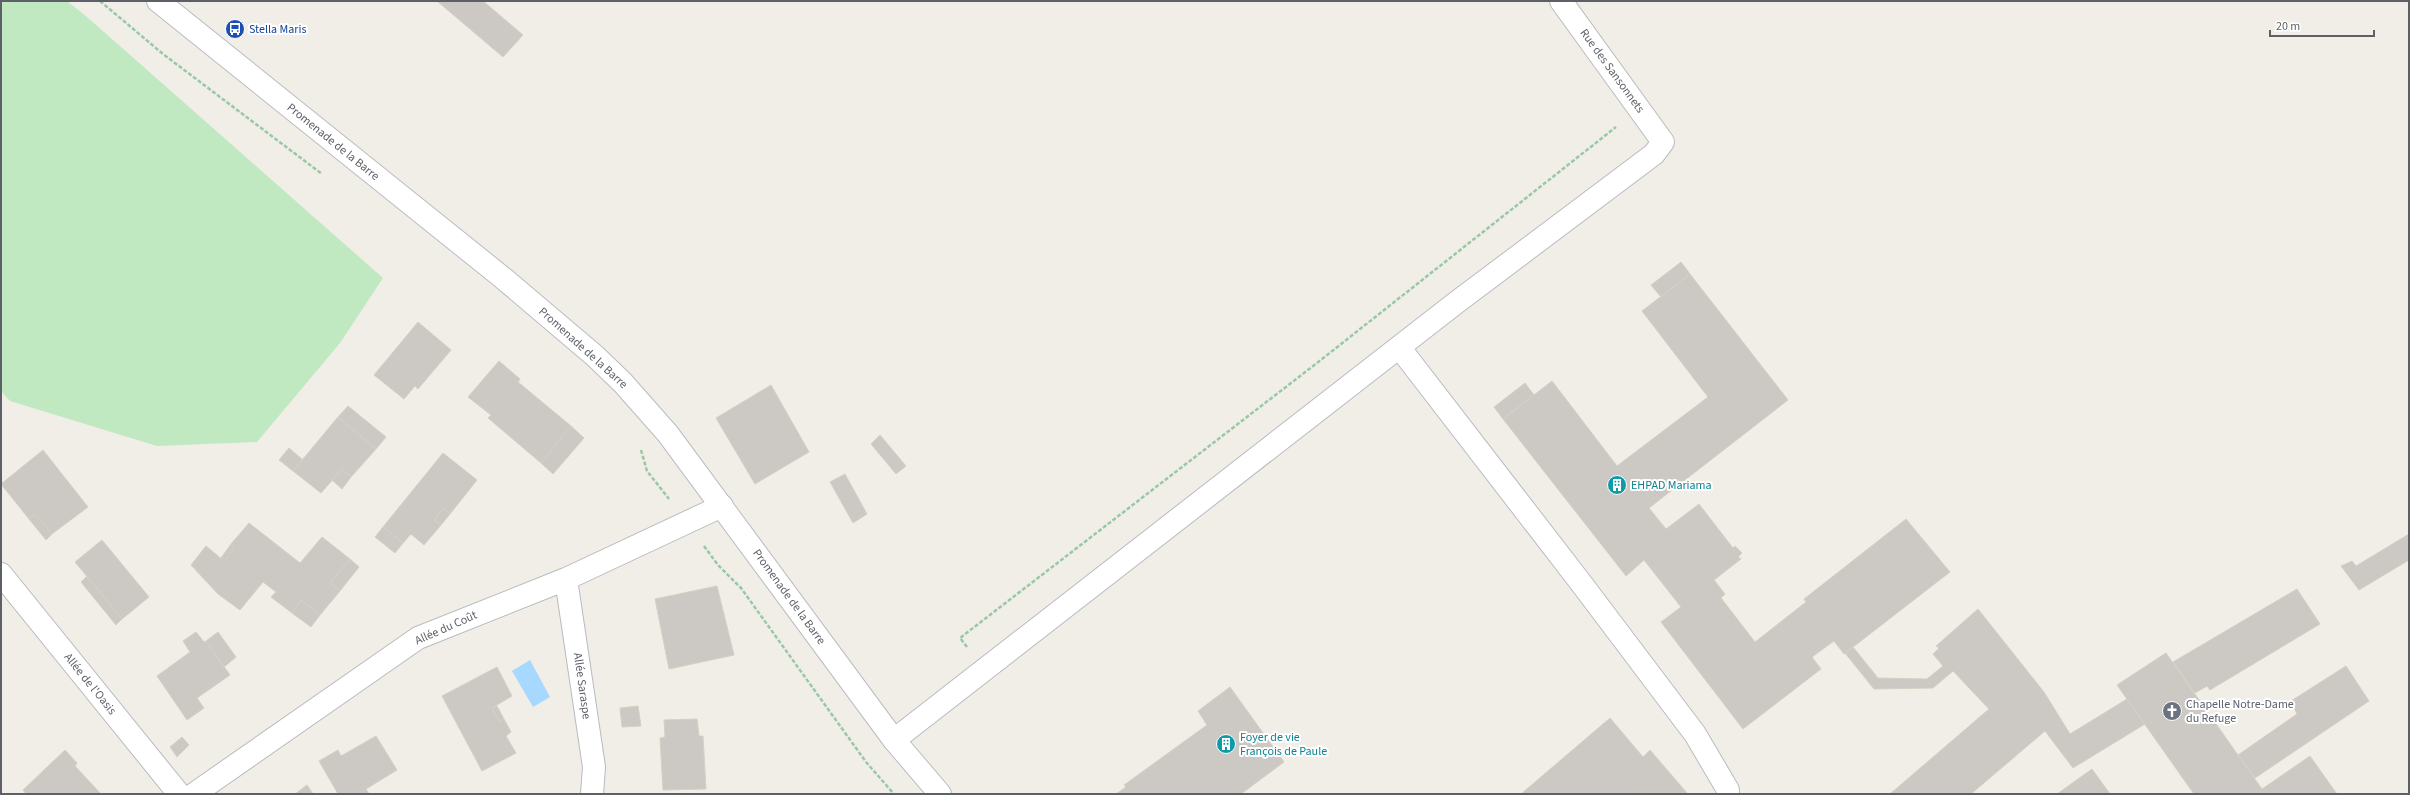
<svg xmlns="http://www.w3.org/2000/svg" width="2410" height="795" font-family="'Source Sans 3',sans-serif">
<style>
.green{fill:#c1e9c1}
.water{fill:#a7d8ff}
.building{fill:#ccc8c3;stroke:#d6d0c3}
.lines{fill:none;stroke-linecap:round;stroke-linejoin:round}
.street-casing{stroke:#b8bbc0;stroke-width:24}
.secondary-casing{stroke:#b9bcc2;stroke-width:24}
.path{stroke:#98c8a6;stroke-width:2.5;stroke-dasharray:4 2;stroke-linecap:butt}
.street{stroke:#fff;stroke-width:22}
.secondary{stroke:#fff;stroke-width:22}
.labels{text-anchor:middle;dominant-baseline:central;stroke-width:4;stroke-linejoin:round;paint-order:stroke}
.transit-label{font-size:12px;fill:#164399;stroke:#fff;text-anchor:start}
.street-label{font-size:12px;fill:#5d6167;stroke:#fff}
.culture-label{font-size:12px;fill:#0d838f;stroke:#fff;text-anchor:start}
.worship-label{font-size:12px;fill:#5b616d;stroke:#fff;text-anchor:start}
</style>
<rect width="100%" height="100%" fill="#f0eee6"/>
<path class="green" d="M1,1H67L87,17L383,278L340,343L257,442L157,446L10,401L1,391Z"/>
<path class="water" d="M530,660L550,697L533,707L512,671Z"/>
<path class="building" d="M437,1H483L523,35L503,57Z
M1681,262L1690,274L1661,297L1651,285Z
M1690,274L1788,400L1649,508L1666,529L1699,504L1733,548L1735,546L1742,553L1738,557L1741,559L1714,580L1725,594L1721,598L1755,642L1806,602L1804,599L1906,519L1950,572L1844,654L1834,641L1812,657L1821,669L1743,729L1661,622L1681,607L1644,560L1626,576L1503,419L1552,381L1617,466L1708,397L1642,311Z
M418,322L451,350L418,389L415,386L404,399L374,375Z
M499,361L520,379L518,382L571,426L541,463L488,418L491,415L468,397Z
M1525,383L1534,395L1503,419L1494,407Z
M771,385L809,452L755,484L716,418Z
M348,406L386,437L376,449L338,417Z
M338,417L376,449L351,477L342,469L321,493L293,471Z
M571,426L584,438L553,474L541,463Z
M880,435L906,466L896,474L871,444Z
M289,448L303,460L293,471L279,460Z
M43,450L88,507L52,534L35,514L29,519L1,484Z
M443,453L477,480L450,514L444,508L434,520L441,525L424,545L411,534L403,543L383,527Z
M342,469L351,477L342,489L332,480Z
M845,474L867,514L853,523L830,482Z
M444,508L450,514L441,525L434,520Z
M35,514L52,534L46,540L29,519Z
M249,523L300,563L322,537L350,559L330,583L340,591L320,615L301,600L292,613L271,597L276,592L263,582L240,610L218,594L191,565L206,546L224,561L235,548L231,544Z
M383,527L403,543L395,553L375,537Z
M2409,534V560L2359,590L2341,566L2352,561L2356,566Z
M102,540L149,597L122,619L75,562Z
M231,544L235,548L224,561L221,558Z
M350,559L359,567L340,591L330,583Z
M87,576L122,619L116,625L81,582Z
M717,586L734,655L669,669L655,599Z
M2297,589L2320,624L2210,690L2207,686L2195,693L2173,662Z
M301,600L320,615L311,627L292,613Z
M1978,609L2044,692L2070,734L2127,699L2145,724L2073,768L2045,731L1971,794H1890L1989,709L1953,671L1933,688L1874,689L1845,653L1853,647L1878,678L1927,679L1943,666L1933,654L1939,648L1936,646Z
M196,632L204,642L206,641L230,675L197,698L204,708L187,720L157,676L190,652L183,641Z
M218,632L236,657L224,667L206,641Z
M2166,653L2262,789L2310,756L2337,794H2194L2117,685Z
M2346,666L2369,701L2255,778L2238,755L2297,714L2291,701Z
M497,667L512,696L492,708L499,721L504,719L511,732L506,736L516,753L482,771L442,696Z
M1230,687L1284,762L1241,794H1116L1126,787L1124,785L1207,725L1198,711Z
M497,706L504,719L499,721L492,708Z
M638,706L641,726L622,727L620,708Z
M1610,718L1643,757L1650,750L1687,793L1521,794Z
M697,719L699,736H703L706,789L663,790L660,738L665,737L664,720Z
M376,736L397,770L366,789L369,794H338L319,761L338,750L341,756Z
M182,737L189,745L177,757L170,747Z
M65,750L77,763L75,766L101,794H26L23,790Z
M2092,769L2110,794H2057Z
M307,785L313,794H295Z"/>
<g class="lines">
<g class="street-casing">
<path id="street" d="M1399,347L1581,583L1695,734L1728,790V794
M1,574L179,794
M566,579L594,767L592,794
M894,740L1457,302L1654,154L1663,142L1561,1
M194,794L418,638L566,579L722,506"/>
</g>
<g class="secondary-casing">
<path id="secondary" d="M158,1L503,278L595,356L623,383L668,434L894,740L940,794"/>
</g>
<path class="path" d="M100,1L163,54L322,174
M641,450L647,471L669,499
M704,546L718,565L741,588L866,762L894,794
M967,647L960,638L1317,363L1616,127"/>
<use href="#street" class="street"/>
<use href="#secondary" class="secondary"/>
</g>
<defs>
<g id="bus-disc" transform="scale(1)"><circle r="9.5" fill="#1a4fb4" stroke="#fff"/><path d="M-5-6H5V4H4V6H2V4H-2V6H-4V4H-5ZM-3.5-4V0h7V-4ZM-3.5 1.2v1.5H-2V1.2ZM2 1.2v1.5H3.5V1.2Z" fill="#fff"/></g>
<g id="building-disc" transform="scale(1)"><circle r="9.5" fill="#0f9aa8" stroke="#fff"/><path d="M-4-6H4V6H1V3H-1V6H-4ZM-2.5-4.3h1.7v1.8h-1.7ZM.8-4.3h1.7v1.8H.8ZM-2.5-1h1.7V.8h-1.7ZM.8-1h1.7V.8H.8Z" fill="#fff"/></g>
<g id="church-disc" transform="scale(1)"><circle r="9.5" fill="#6b7280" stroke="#fff"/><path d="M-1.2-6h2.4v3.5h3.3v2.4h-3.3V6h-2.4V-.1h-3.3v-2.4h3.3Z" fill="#fff"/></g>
</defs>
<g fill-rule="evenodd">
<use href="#bus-disc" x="235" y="29"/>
<use href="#building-disc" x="1617" y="485"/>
<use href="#church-disc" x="2172" y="711"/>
<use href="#building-disc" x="1226" y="744"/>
</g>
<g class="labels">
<g class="transit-label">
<text x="249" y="29">Stella Maris</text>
</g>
<g class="street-label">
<text transform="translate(1612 71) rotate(54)">Rue des Sansonnets</text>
<text transform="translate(333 142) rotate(39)">Promenade de la Barre</text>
<text transform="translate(583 348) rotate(42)">Promenade de la Barre</text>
<text transform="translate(789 597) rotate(54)">Promenade de la Barre</text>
<text transform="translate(446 628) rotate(-24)">Allée du Coût</text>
<text transform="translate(90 684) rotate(51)">Allée de l'Oasis</text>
<text transform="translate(582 686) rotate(82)">Allée Saraspe</text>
</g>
<g class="culture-label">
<text x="1631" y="485">EHPAD Mariama</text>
<text x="1240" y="737">Foyer de vie<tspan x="1240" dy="14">François de Paule</tspan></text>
</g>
<g class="worship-label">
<text x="2186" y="704">Chapelle Notre-Dame<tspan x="2186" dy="14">du Refuge</tspan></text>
</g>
</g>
<rect width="2410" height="795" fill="none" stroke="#5d6167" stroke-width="4"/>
<path d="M2270 30v6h104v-6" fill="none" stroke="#5d6167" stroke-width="2"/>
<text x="2276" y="30" font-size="12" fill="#5d6167" stroke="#ffffff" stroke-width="3" paint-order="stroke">20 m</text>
</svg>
